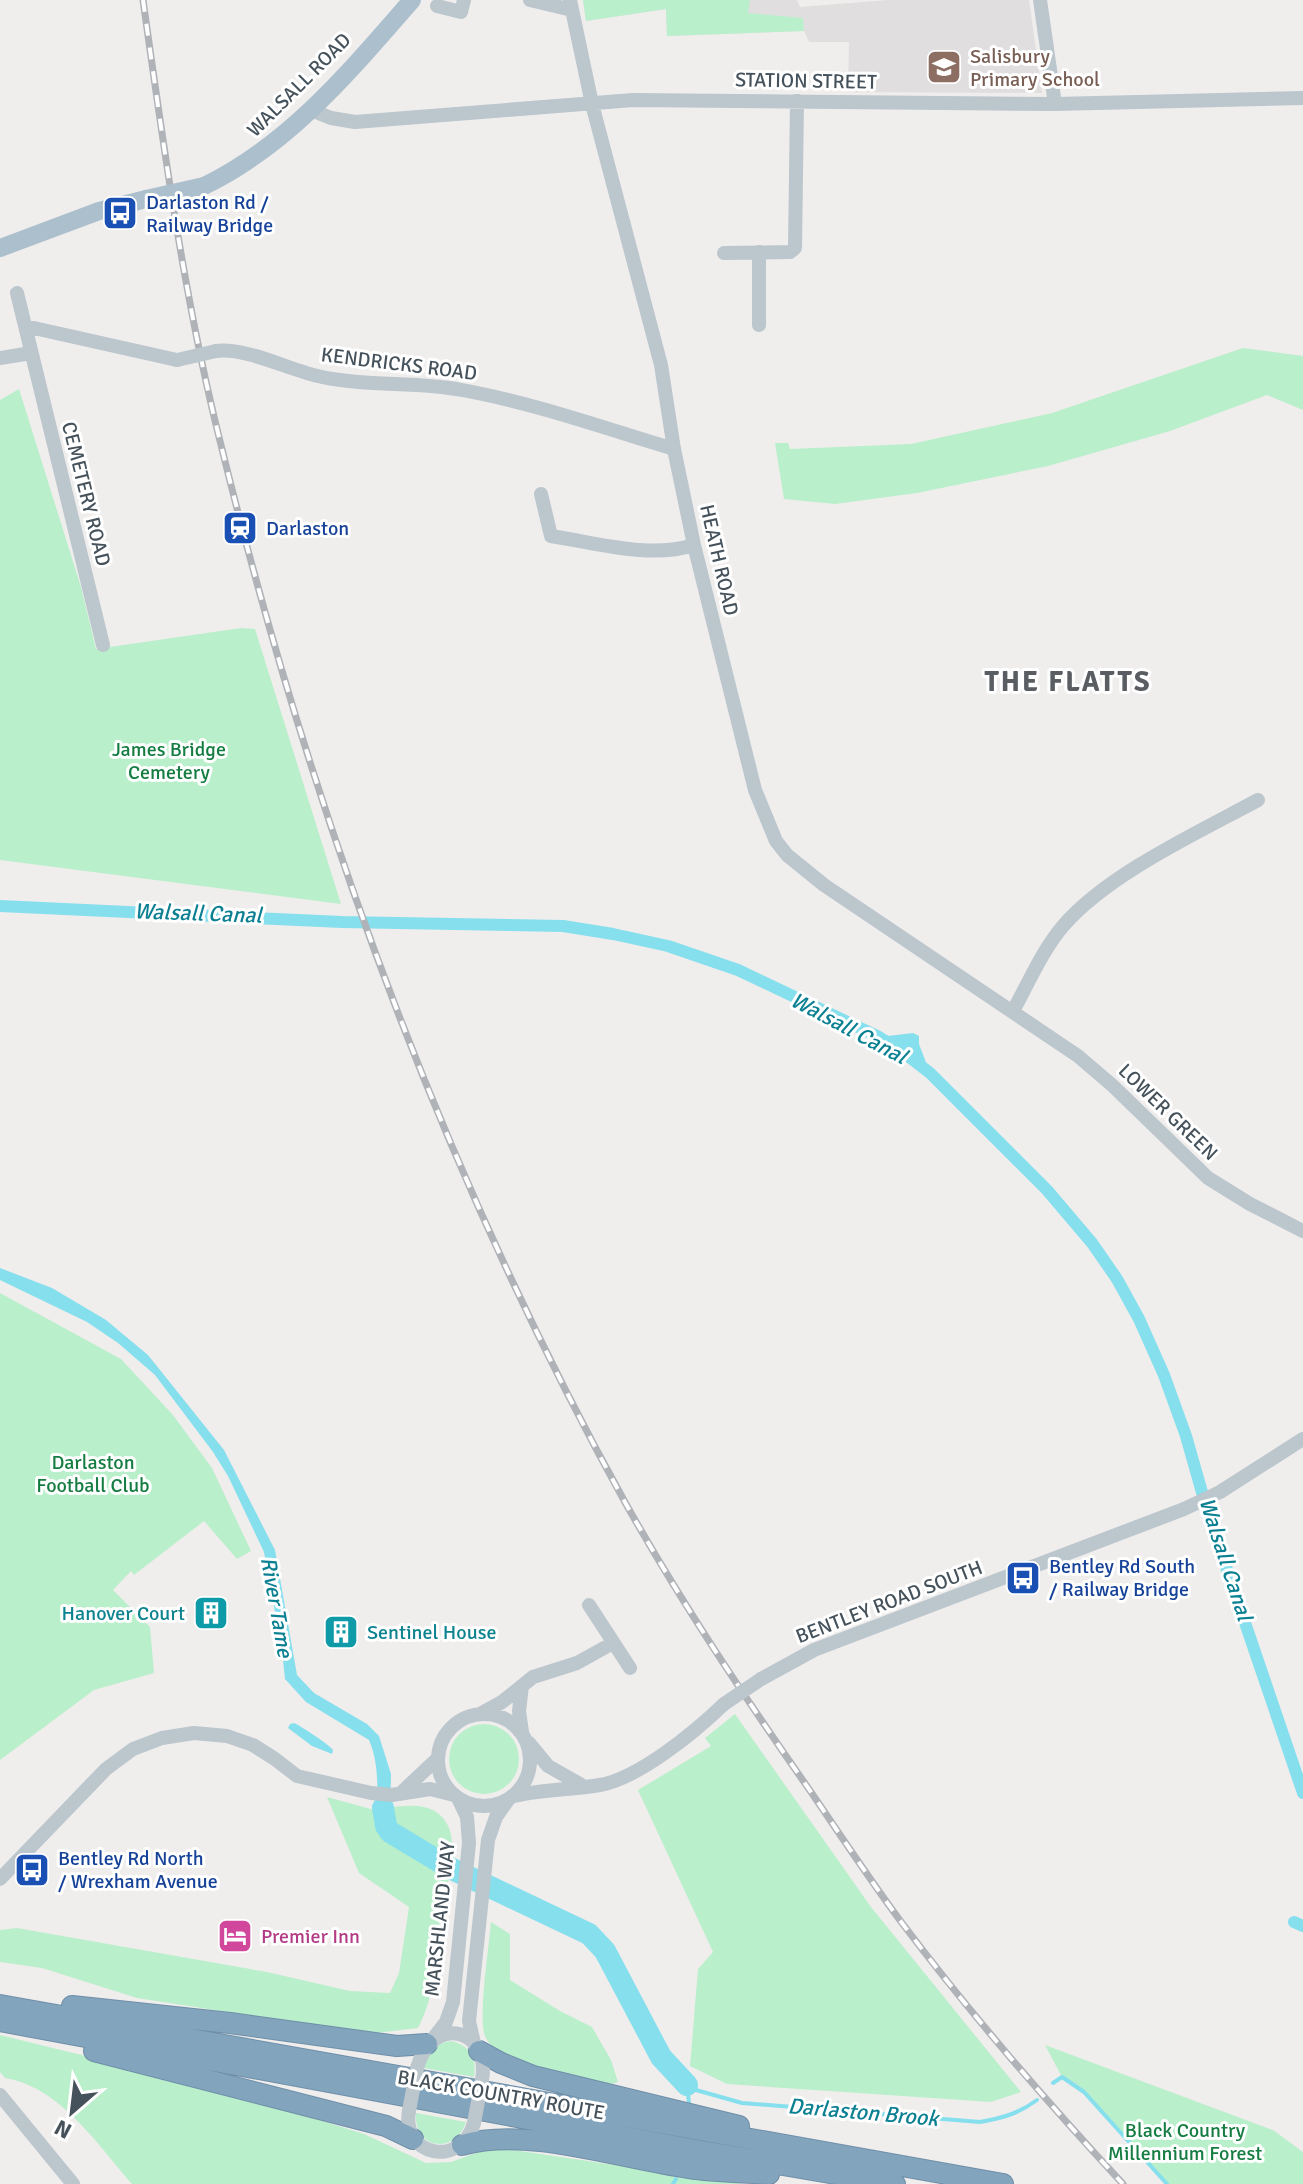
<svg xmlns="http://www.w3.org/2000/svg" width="1303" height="2184" font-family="Signika,sans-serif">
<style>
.education{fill:#e1dedf}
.green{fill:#baefcb}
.water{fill:#86dfed}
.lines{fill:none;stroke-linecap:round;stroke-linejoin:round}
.stream{stroke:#86dfed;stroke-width:4}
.canal{stroke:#86dfed;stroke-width:12}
.river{stroke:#86dfed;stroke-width:22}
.highway-casing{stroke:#6f8fa9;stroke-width:22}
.minor{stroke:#bbc6cd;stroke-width:14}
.major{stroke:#acbfcd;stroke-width:18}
.highway{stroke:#83a4bd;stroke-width:20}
.rail-casing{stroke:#afb3b8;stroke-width:7}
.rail{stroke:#fff;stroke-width:4;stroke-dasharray:12;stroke-linecap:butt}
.minor-bridge{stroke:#bbc6cd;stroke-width:14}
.major-bridge{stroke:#acbfcd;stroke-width:18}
.labels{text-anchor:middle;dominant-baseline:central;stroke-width:6;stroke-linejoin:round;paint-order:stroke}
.education-label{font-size:20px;fill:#785e54;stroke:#fff;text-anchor:start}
.street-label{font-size:20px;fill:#45525b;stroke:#fff}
.transit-label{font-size:20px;fill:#164399;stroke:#fff;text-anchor:start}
.park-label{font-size:20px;fill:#157d42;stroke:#fff}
.culture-label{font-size:20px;fill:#0d838f;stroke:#fff;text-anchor:end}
.hotel-label{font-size:20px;fill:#b23c85;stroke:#fff;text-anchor:start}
.water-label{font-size:22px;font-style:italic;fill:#0b8092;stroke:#fff}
.district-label{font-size:28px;font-weight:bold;letter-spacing:2px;fill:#5a5e62;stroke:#fff}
</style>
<rect width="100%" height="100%" fill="#f0eded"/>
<path class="education" d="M583,0H797L800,7L888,0H1029L1042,93L848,92L849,42H809L804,31L667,36L666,9L586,21Z"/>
<path class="green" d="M583,0H750L748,13L803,18L804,31L667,36L666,9L586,21Z
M1243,348L1303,356V410L1267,395L1170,431L1048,466L917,493L835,504L784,499L775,443H788L790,449L911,444L1052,413Z
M19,389L81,587L96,649L241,628L255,629L341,904L0,860V400Z
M0,1293L121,1359L173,1415L212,1468L251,1551L237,1559L204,1521L134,1575L131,1571L113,1590L150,1627L154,1673L94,1690L0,1760Z
M735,1714L871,1907L1021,2092L991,2102L727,2084L690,2066L698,1969L713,1952L638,1790L711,1746L705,1738Z
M449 1759a35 35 0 1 1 70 0a35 35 0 1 1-70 0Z
M327,1797L378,1811L380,1825L390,1821L389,1807C408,1806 428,1802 442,1817C449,1824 452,1835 452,1845C453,1873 443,1899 439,1925C434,1961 436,1995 418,2028L368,2034L137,1998L42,1968L0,1962V1930L17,1928L267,1972L350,1991L390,1993L399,1973L409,1907L359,1873Z
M491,1922L510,1934V1980L560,2011L592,2027L611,2060L618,2082L611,2084C578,2077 485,2069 483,2027C481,1996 488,1954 491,1922Z
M0,2035L224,2090L364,2134L426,2163L451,2162L492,2147L744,2184H132C97,2144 60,2087 5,2078L0,2072Z
M451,2041C470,2045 477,2058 474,2077L424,2068C428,2053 435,2043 451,2041Z
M1045,2045L1273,2130L1303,2152V2184H1167L1084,2092L1062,2077Z
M416,2113L466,2122C455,2156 413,2149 416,2113Z"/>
<path class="water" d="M913,1033L919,1036V1044L930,1073L879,1037Z
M0,1268L52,1288L106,1320L148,1355L224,1450L275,1550L297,1675L314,1693L367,1724L379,1736L391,1774L390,1821L396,1830L386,1836C371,1806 384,1775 369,1740L306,1702L285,1679L282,1650L264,1552L228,1476L213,1452L155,1375L118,1343L87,1322L0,1280Z
M294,1723C301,1726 331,1746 333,1750L332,1754L312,1746L288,1728L290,1724Z"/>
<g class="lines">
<path class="stream" d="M1053,2083L1062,2077L1084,2092L1167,2184
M687,2085L696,2090L742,2103L980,2122C1002,2118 1018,2114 1037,2100
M687,2085L689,2103
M673,2184L676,2179"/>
<path class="canal" d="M0,906L342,922L563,926L613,934L668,946L738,970L879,1037L904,1053L930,1073L1047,1190L1092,1243L1117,1279L1139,1319L1164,1375L1186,1436L1209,1517L1303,1793
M1294,1922L1303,1926"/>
<path class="river" d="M383,1808L386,1826L390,1832L450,1868L589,1934L605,1951L661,2057L687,2085"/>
<g class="highway-casing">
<path id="highway" d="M0,2005L1003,2184
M72,2006L230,2023L397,2046L427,2044
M0,2021L701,2151L895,2184
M94,2051L386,2126L413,2139
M479,2051L501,2063L533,2076L739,2126
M462,2145C528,2126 621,2159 689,2168C715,2172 742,2172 769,2174"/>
</g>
<path class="minor" d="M530,0L572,10
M570,0L592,104L661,365L674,449L694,545L755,790L776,841L787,855L824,885L1078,1056L1113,1086L1208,1178L1250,1204L1303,1231
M1040,0L1055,104
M437,6L461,12L464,0
M311,110L331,118L355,122L633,100L1055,104L1303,98
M724,253L790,252L795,248L797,101
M17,293L103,645
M759,325V252
M25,326L177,360
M216,351C247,347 291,371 322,377C369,387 416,381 462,390C534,403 604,428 674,449
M0,358L31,353
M541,494L551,536C598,543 649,559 694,545
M1013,1011C1029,982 1042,951 1063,926C1108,874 1197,833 1258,800
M589,1605L630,1668
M761,1679L814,1650L1184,1509L1220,1492L1303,1439
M522,1686L519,1711L522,1732
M482,1713L502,1702L533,1677L577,1663L613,1643
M438 1760a46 46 0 1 1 92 0a46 46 0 1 1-92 0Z
M529,1743L548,1766L580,1784
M403,1791L438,1758
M514,1796C543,1789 571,1790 600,1785C639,1778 695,1732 724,1704
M0,1879L106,1769L133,1749L162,1738L194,1733L227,1736L253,1745L275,1759L297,1776L371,1793L392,1795L430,1789L454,1795
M432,2040L446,2022L453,2002L469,1843L467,1817L458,1798
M474,2043L469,2021L488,1840L496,1817L508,1800
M417,2068C432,2014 491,2027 482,2080
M0,2095L73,2184
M409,2111C401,2156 461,2169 474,2123"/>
<path class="major" d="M204,186C289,145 351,70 412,0
M0,248L99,211L146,199"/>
<use href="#highway" class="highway"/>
<g class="rail-casing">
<path id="rail" d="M143,0C164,149 184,299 221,445C311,812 443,1173 626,1504C682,1604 746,1699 811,1792C841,1836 870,1880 902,1923C970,2013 1045,2100 1123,2184"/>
</g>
<use href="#rail" class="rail"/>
<path class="minor-bridge" d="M177,360L216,351
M724,1704L761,1679
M409,2111L417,2068
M474,2123L482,2080"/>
<path class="major-bridge" d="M146,199L204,186"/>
</g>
<defs>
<g id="school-square" transform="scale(1.8)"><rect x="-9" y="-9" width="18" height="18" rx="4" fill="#8d6e63" stroke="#fff"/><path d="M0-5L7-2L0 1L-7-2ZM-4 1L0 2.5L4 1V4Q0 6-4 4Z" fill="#fff"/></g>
<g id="bus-square" transform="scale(1.8)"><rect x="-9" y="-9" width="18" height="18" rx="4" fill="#1a4fb4" stroke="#fff"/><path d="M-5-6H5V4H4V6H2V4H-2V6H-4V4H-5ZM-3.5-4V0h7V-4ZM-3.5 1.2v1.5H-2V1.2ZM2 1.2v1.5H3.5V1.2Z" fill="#fff"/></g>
<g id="station-square" transform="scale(1.8)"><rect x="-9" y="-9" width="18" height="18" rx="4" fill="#1a4fb4" stroke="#fff"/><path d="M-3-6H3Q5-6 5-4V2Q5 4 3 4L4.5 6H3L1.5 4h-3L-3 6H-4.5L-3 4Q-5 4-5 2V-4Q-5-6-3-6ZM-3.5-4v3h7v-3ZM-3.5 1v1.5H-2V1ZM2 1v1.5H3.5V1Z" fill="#fff"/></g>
<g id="building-square" transform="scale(1.8)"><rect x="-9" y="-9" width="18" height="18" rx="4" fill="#0f9aa8" stroke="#fff"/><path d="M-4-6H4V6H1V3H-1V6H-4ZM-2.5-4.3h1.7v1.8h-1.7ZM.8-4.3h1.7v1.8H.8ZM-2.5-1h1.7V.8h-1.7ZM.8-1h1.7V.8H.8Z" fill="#fff"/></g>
<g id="hotel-square" transform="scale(1.8)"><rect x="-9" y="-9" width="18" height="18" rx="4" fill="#d1479c" stroke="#fff"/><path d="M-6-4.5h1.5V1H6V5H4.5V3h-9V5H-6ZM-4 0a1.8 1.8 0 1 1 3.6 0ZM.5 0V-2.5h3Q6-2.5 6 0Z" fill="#fff"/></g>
</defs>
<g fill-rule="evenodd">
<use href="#school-square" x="944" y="67"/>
<use href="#bus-square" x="120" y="213"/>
<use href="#station-square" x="240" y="528"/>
<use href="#bus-square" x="1023" y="1578"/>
<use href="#building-square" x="211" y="1613"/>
<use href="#building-square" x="341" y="1632"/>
<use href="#bus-square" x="32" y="1870"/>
<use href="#hotel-square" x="235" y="1936"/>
</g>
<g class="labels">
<g class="education-label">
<text x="970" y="56">Salisbury<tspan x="970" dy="23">Primary School</tspan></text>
</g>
<g class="street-label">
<text transform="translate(806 81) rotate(1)">STATION STREET</text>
<text transform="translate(299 85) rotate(-45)">WALSALL ROAD</text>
<text transform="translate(399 364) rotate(7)">KENDRICKS ROAD</text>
<text transform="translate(86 494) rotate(76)">CEMETERY ROAD</text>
<text transform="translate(719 560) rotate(77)">HEATH ROAD</text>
<text transform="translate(1168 1112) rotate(44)">LOWER GREEN</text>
<text transform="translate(889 1602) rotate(-21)">BENTLEY ROAD SOUTH</text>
<text transform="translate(440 1919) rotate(-84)">MARSHLAND WAY</text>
<text transform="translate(501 2095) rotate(10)">BLACK COUNTRY ROUTE</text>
</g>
<g class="transit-label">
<text x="146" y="202">Darlaston Rd /<tspan x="146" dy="23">Railway Bridge</tspan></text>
<text x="266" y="528">Darlaston</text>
<text x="1049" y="1566">Bentley Rd South<tspan x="1049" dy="23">/ Railway Bridge</tspan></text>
<text x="58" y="1858">Bentley Rd North<tspan x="58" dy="23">/ Wrexham Avenue</tspan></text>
</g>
<g class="park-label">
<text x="169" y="749">James Bridge<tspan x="169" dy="23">Cemetery</tspan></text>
<text x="93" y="1462">Darlaston<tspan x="93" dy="23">Football Club</tspan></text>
<text x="1185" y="2130">Black Country<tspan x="1185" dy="23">Millennium Forest</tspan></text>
</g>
<g class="culture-label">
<text x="185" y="1613">Hanover Court</text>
<text x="367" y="1632" text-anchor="start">Sentinel House</text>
</g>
<g class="hotel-label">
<text x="261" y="1936">Premier Inn</text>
</g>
<g class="water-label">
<text transform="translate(198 913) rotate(2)">Walsall Canal</text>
<text transform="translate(849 1028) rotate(28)">Walsall Canal</text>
<text transform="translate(1226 1559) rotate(72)">Walsall Canal</text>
<text transform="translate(277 1607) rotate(80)">River Tame</text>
<text transform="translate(863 2112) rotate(5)">Darlaston Brook</text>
</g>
<g class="district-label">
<text x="1068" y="682">THE FLATTS</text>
</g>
</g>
<g transform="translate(72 2112) rotate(208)" stroke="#ffffff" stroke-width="6" paint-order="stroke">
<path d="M0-6L14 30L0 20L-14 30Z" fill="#45525b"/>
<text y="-12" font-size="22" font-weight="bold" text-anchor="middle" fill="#45525b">N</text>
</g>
</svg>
